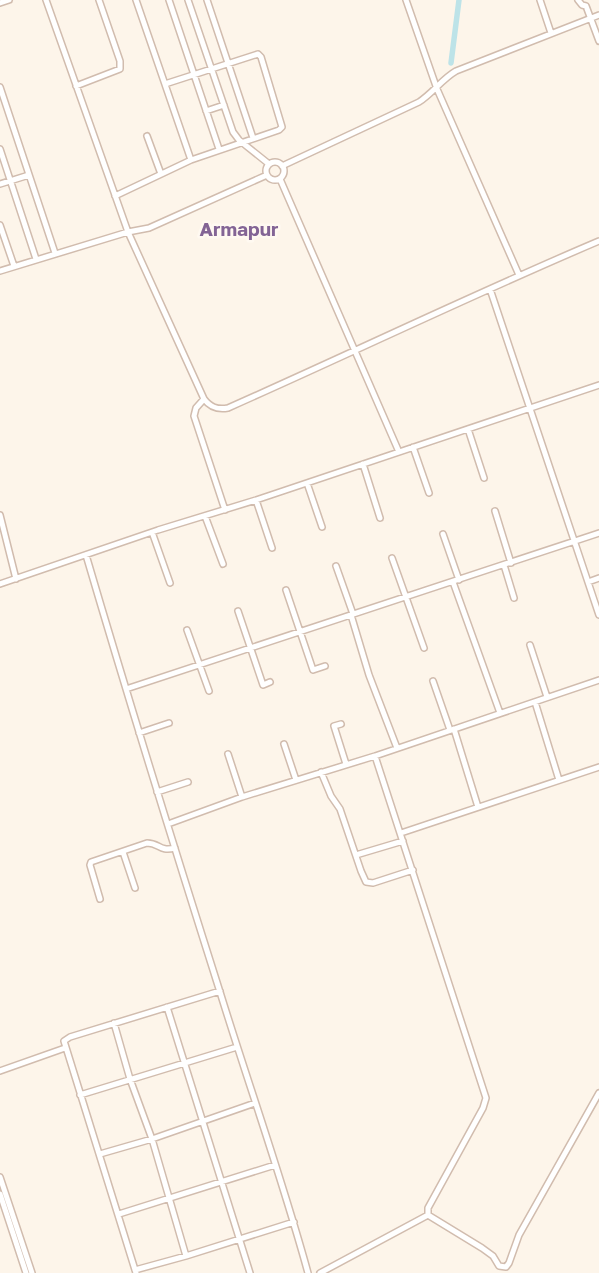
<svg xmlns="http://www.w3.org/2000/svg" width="599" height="1273" font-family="'Golos Text',sans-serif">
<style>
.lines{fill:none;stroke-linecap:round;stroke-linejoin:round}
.canal{stroke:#bde3e8;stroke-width:5.5}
.street-casing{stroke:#d1bcae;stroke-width:8}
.street{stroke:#fff;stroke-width:5}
.labels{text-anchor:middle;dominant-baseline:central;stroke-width:5;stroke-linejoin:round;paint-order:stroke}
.district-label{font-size:19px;font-weight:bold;fill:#836495;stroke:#fff9f1}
</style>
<rect width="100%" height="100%" fill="#fdf5ea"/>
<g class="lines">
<path class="canal" d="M451,63L459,0"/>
<g class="street-casing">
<path id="street" d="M46,0L128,232L204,399C210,407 217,410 228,408C352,353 474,294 599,241
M136,0L191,160
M169,0L219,149
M188,0L233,132L239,140L269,164
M207,0L253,138
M406,0L437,89L519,275
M540,0L551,33
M578,0L582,5L586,6L599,41
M0,3L9,0
M76,86L120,69V61L99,0
M0,87L55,253
M206,111L224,105
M147,136L161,174
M0,149L36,259
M266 171a9 9 0 1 1 18 0a9 9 0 1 1-18 0Z
M282,166L419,102C433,93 442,79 456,71L599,15
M280,179L399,452
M0,184L29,175
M115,196L191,160L279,130L282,127L261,57L258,54L165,84
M0,225L14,266
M0,271L128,232L149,228L267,175
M490,289L599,615
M204,399L196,408L194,416L225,510
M468,429L484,478
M413,447L429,493
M363,464L380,518
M307,483L322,527
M256,500L272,548
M495,511L511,563
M0,515L16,579
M205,516L223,564
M152,532L170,583
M443,534L459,580
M86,555C129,701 174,847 220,992C249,1086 282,1178 308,1273
M392,558L424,648
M504,565L514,598
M336,566L353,614
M453,582L500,713
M588,582L599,578
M0,584L158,530L256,500L599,385
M286,590L313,670L325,666
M238,611L263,685L270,682
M351,615L369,675L397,748
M187,630L209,691
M530,645L547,697
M433,681L450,730
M126,689L599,533
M535,702L559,780
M341,724L334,726L346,764
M454,729L478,807
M139,733L169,723
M284,744L296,780
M228,754L242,797
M375,756L486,1098L483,1108L428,1208V1215L482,1248L493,1256L499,1266L506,1267L509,1263L519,1235L599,1093
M321,772L331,796L340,809L361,871L366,882L373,883L413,870
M157,792L188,782
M168,824L242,797L375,756L599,680
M401,833L599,767
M123,852L135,888
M356,855L403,841
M100,899L90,865L91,862L147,843C160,843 159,852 175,848
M167,1007L250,1273
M114,1023L130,1079L152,1139L186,1256
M0,1071L65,1048
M80,1095L237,1047
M100,1154L152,1139L255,1103
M0,1177L32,1273
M0,1194L26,1273
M119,1214L275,1165
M135,1270L186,1256L294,1222
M136,1273L64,1041L70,1037L220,991
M320,1273L428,1215"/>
</g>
<use href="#street" class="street"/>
</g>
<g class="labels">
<g class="district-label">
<text x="239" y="228">Armapur</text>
</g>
</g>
</svg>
